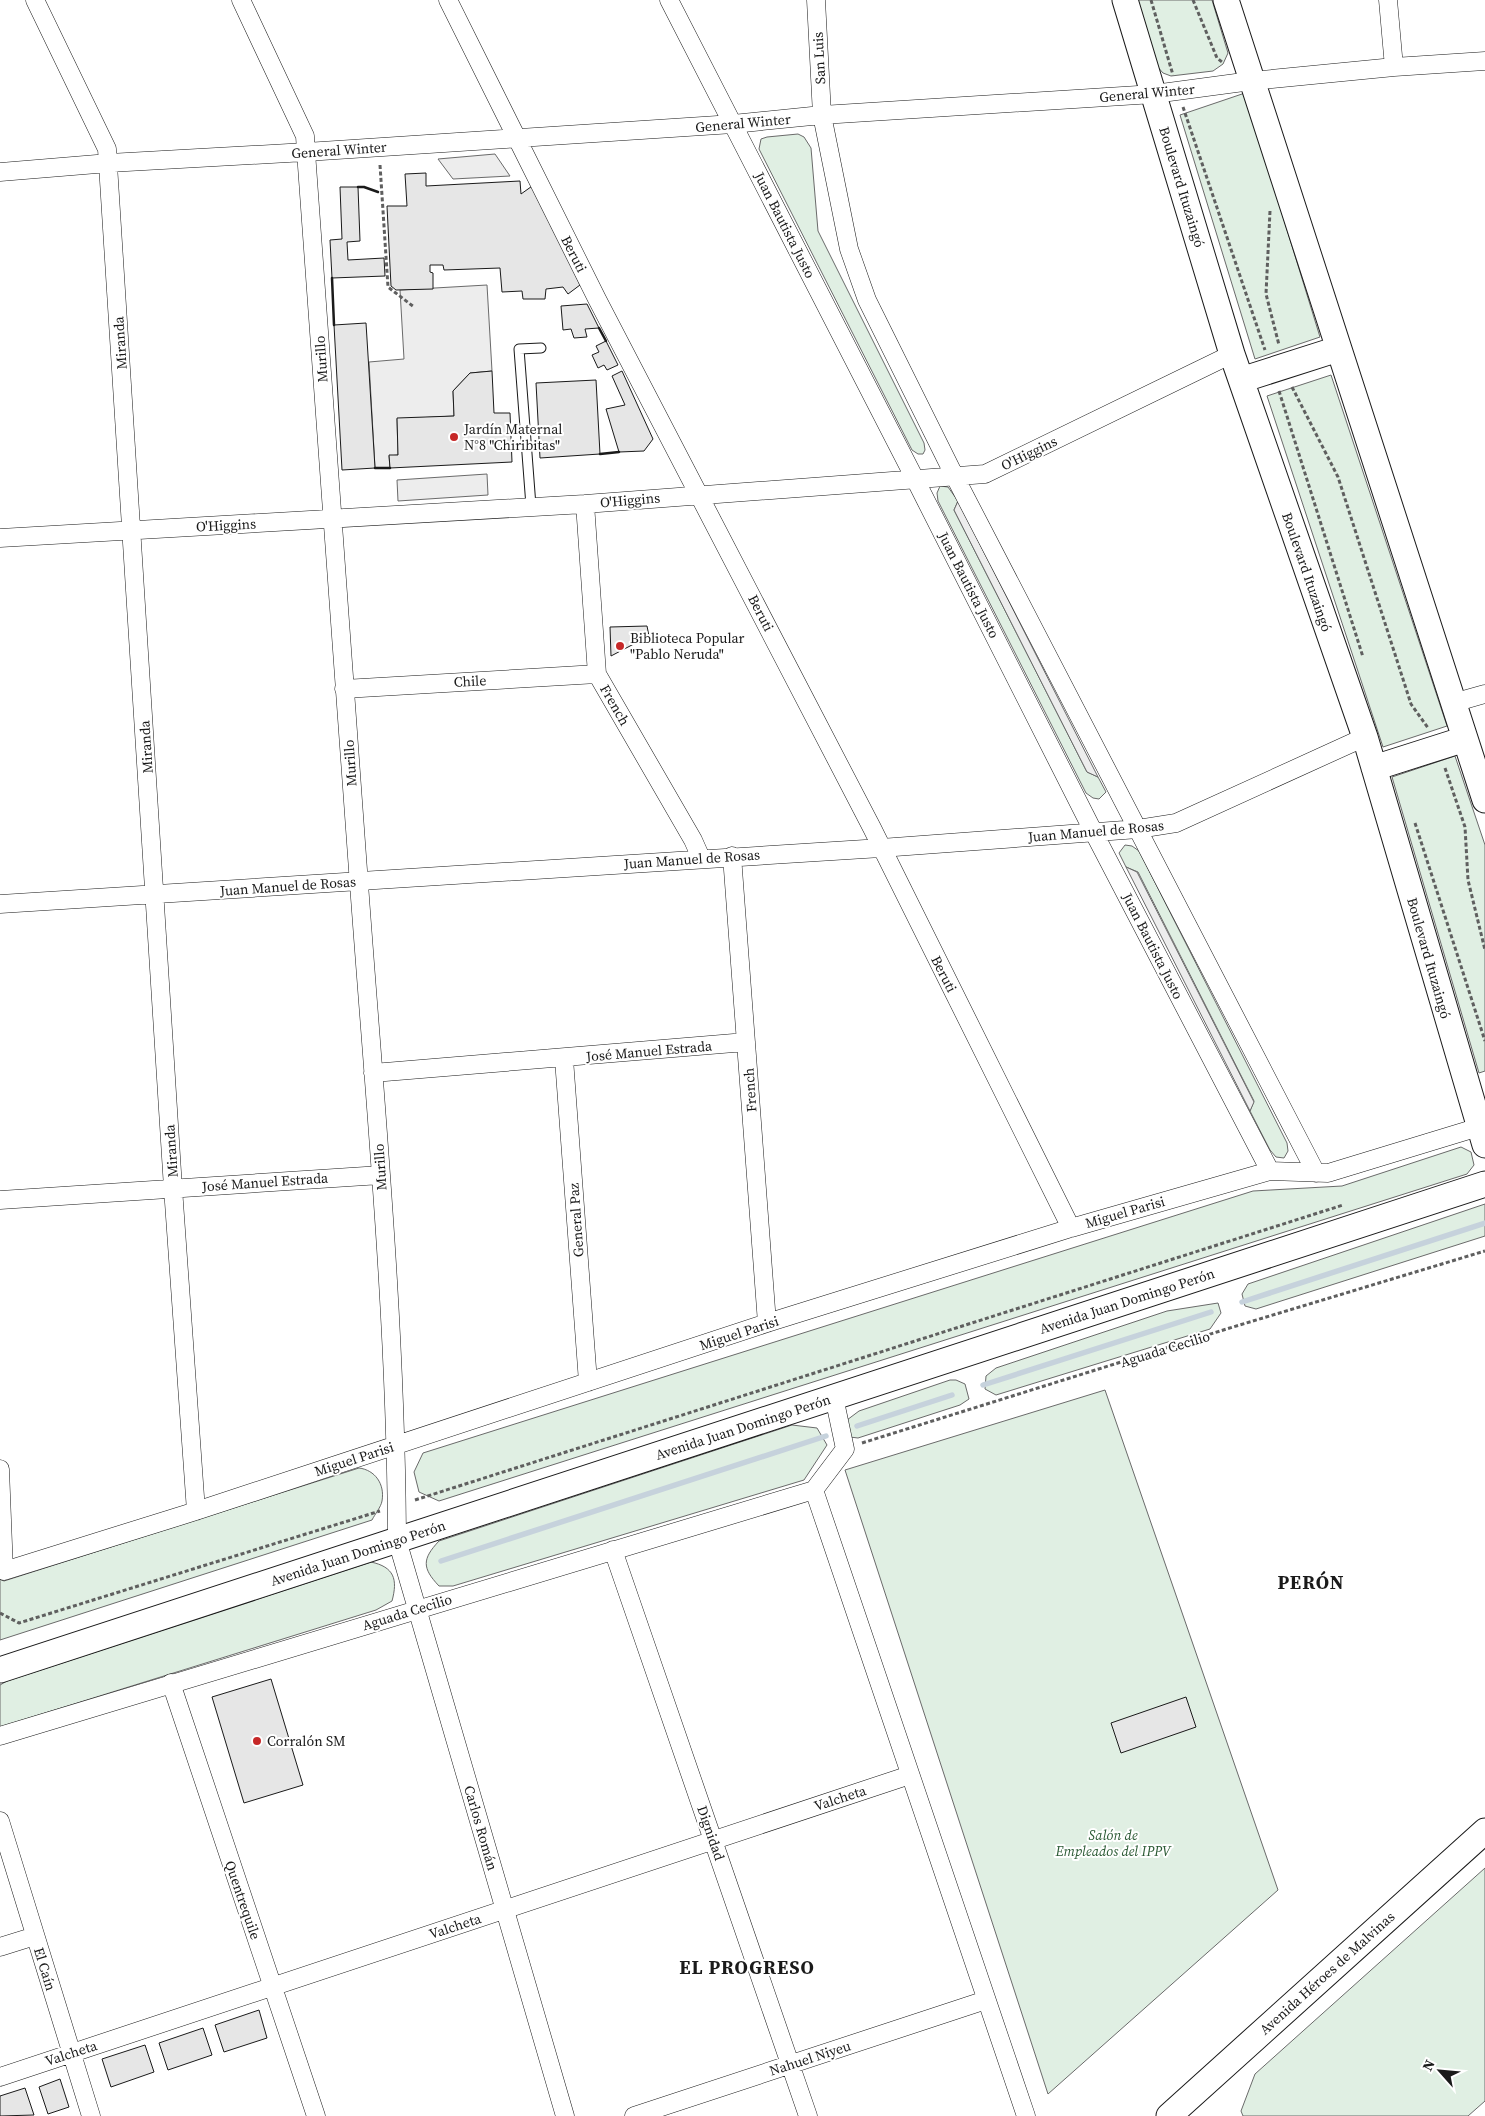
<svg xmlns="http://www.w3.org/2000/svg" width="1485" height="2116" font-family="'Source Serif 4',serif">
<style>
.green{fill:#e0efe3;stroke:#6a6a6a}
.parking{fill:#ededed;stroke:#6a6a6a}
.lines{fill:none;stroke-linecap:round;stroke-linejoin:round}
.stream{stroke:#c6d2dc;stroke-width:5.5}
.building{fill:#e6e6e6;stroke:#1a1a1a}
.lane-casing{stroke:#1a1a1a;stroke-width:11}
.street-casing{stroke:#1a1a1a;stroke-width:19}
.secondary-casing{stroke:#1a1a1a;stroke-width:27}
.path{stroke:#5f5f5f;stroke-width:3;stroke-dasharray:4 2.5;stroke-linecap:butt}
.lane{stroke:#fff;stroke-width:9}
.street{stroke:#fff;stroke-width:18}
.secondary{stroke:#fff;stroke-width:25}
.wall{stroke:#1a1a1a;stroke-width:2.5}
.poi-dot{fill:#c62828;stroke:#fff;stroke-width:2}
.labels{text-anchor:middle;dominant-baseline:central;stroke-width:4;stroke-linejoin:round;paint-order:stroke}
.street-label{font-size:14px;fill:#1a1a1a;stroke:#fff}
.poi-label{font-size:14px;fill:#1a1a1a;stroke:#fff;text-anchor:start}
.park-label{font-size:14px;font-style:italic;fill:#2b5a34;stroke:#fff}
.district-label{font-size:19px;font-weight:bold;letter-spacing:1px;fill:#1a1a1a;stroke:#fff}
</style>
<rect width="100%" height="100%" fill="#fff"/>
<path class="green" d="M1137,0H1212L1228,53L1223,64L1213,71L1171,76L1163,73L1156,65Z
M1245,93L1320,337L1255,359L1180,115Z
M798,134L804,137L811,148L818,231L924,443L925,450L923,454H918L912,450L759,149L761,139L767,137Z
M1331,375L1447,726L1383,747L1267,396Z
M940,486L948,487L958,501L954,510L1087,772L1098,777L1106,792L1099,799L1093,798L1086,793L938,501L937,493Z
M1455,756L1485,845V1071L1479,1073L1392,777Z
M1125,845L1132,846L1139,851L1287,1143L1288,1151L1284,1158L1276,1157L1270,1150L1250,1111L1254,1101L1138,872L1126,867L1119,853Z
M1461,1147L1471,1152L1474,1165L1467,1174L439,1501L419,1492L414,1472L423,1453L1253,1191L1342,1186Z
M1485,1204V1236L1256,1309L1245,1306L1242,1294L1248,1284Z
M1218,1303L1221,1313L1210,1329L996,1395L985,1389L986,1376L996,1368L1167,1311Z
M950,1380H956L965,1384L969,1399L960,1405L858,1438L850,1437L847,1420L859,1411Z
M1105,1390L1278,1890L1048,2094L845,1470Z
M792,1425L817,1428L827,1445L804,1480L453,1586H439C422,1568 422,1559 439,1541Z
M359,1468C375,1470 385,1484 382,1501C381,1507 375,1514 372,1520L0,1640V1579L4,1581Z
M371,1562C394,1567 398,1579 392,1601L376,1610L0,1727V1685L7,1681Z
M1485,1868V2101L1468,2116H1243L1241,2111L1255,2074Z"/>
<path class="parking" d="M495,154L510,176L453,179L438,159Z
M487,285L492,371L470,373L453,391L454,416L397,419L398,455L389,456L390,468H375L369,362L404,359L400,290Z
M487,474L488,495L398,501L397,480Z
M958,501L1098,777L1087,772L954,510Z
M1126,867L1137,872L1254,1102L1250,1111Z"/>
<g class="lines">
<path class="stream" d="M1242,1302L1485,1223
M983,1385L1211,1312
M857,1426L952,1395
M441,1561L826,1436"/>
</g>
<path class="building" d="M426,173V186L520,181L521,194L535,184L580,285L568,294L563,287L546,289L545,299H523L522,291L502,292L500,268L444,270L443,265H430V272L433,273V289L396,290L391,286L387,206H407L405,174Z
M340,187H358L360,241L347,242L348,260L384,258L385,276L332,278L330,240L342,239Z
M587,304L599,328L585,329L587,337L574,338L571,329L563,330L561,306Z
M366,323L375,468L342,470L334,325Z
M606,341L618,365L607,370L604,365L598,368L592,355L599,352L596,346Z
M492,371L494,413H510L512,462L390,468L389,455H398L397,418L454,416L453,391L470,373Z
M622,371L653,439L644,451L619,452L606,409L625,405L612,376Z
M596,380L600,454L540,458L536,383Z
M647,626L649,636L611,656L610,627Z
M271,1679L303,1785L244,1803L212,1697Z
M1186,1697L1196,1727L1121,1753L1111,1723Z
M259,2010L267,2038L224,2052L215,2025Z
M203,2028L212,2055L168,2070L159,2043Z
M145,2045L154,2072L111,2087L102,2059Z
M60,2079L69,2107L48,2114L39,2087Z
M25,2088L34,2115L0,2116V2096Z"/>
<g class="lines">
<g class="lane-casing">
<path id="lane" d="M531,506L519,349L541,348"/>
</g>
<g class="street-casing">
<path id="street" d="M35,0L107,149L173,1188L196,1511
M241,0L305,136L306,152C324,396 341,640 359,884C375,1103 396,1321 397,1540L565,2116
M448,0L597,299L872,828L1071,1228
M669,0L915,479L1094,833L1270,1171
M816,0L822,115L849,249L867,300L955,477L1316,1173
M1388,0L1394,67
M0,172L109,163L306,152L733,124L822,115L1154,94L1251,81L1394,67L1485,61
M585,504L597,674L693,840L701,858
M0,538L585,504L985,474L1232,354
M344,689L597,674
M1453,703L1485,694
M732,856L767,1323
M0,904L881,848L1138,829L1176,823L1365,737
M564,1059L588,1382
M373,1073L746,1042
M0,1200L381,1175
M834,1397L845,1449L814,1490L1026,2116
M0,1469L4,1571L196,1511L767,1323L1071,1228L1270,1171L1328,1173L1479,1127
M613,1550L808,2116
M171,1683L316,2116
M0,1736L814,1490
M0,1821L91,2116
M0,1947L35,1936
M0,2077L910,1775
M634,2116L986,2000"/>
</g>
<g class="secondary-casing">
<path id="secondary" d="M1125,0L1232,354L1365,737L1485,1145
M1226,0L1485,800
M1241,380L1338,349
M1374,768L1465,739
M0,1670L1485,1184
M1169,2116L1485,1831"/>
</g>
<path class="path" d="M1151,0L1173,75
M1193,0L1217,58L1222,62
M1183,107L1265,350
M380,165L388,287L414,307
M1270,211L1266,294L1279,345
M1292,387L1338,477L1411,704L1428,728
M1279,391L1363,657
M1445,768L1465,827L1468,880L1485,950
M1415,823L1485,1041
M862,1443L1233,1327L1485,1251
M415,1500L1343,1205
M0,1613L19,1623L380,1511"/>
<use href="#lane" class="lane"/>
<use href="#street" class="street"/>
<use href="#secondary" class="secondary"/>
<path class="wall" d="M358,187H364L378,192
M332,278L334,325
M599,328L606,341
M600,454L619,452
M375,468H390"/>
</g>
<g class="poi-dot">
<circle cx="454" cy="437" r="5"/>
<circle cx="620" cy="646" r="5"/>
<circle cx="257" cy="1741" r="5"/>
</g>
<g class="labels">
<g class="street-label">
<text transform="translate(819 58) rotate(-93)">San Luis</text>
<text transform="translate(1147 93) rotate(-5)">General Winter</text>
<text transform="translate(743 123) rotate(-5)">General Winter</text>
<text transform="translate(339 150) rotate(-4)">General Winter</text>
<text transform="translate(1182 187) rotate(73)">Boulevard Ituzaingó</text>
<text transform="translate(785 225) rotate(63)">Juan Bautista Justo</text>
<text transform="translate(574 254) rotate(63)">Beruti</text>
<text transform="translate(120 343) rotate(-94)">Miranda</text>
<text transform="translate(321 359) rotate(-94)">Murillo</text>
<text transform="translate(1029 453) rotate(-26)">O'Higgins</text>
<text transform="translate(630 500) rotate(-5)">O'Higgins</text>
<text transform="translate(226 525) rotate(-3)">O'Higgins</text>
<text transform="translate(1307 572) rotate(71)">Boulevard Ituzaingó</text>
<text transform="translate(969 585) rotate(63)">Juan Bautista Justo</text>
<text transform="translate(761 613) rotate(63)">Beruti</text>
<text transform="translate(470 681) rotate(-3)">Chile</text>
<text transform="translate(615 705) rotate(60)">French</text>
<text transform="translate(146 747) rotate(-94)">Miranda</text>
<text transform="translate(350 763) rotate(-94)">Murillo</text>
<text transform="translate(1096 831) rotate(-5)">Juan Manuel de Rosas</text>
<text transform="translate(692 859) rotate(-4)">Juan Manuel de Rosas</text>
<text transform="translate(288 886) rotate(-4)">Juan Manuel de Rosas</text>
<text transform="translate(1153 946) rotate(63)">Juan Bautista Justo</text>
<text transform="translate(1429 958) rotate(74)">Boulevard Ituzaingó</text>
<text transform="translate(944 974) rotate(63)">Beruti</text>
<text transform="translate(649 1051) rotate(-5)">José Manuel Estrada</text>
<text transform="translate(750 1090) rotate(-94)">French</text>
<text transform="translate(171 1151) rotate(-94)">Miranda</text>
<text transform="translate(380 1167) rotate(-94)">Murillo</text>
<text transform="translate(265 1182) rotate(-4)">José Manuel Estrada</text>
<text transform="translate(1125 1212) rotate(-16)">Miguel Parisi</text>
<text transform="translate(576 1220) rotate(-94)">General Paz</text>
<text transform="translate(1127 1301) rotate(-18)">Avenida Juan Domingo Perón</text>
<text transform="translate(739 1333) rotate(-18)">Miguel Parisi</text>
<text transform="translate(1165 1349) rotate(-17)">Aguada Cecilio</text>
<text transform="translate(743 1427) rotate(-18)">Avenida Juan Domingo Perón</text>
<text transform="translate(354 1459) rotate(-18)">Miguel Parisi</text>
<text transform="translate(358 1553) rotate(-18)">Avenida Juan Domingo Perón</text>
<text transform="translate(407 1612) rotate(-17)">Aguada Cecilio</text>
<text transform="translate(840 1798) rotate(-18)">Valcheta</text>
<text transform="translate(481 1828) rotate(74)">Carlos Román</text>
<text transform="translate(711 1833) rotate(71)">Dignidad</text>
<text transform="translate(243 1900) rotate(71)">Quentrequile</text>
<text transform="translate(455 1926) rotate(-18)">Valcheta</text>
<text transform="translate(45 1969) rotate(73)">El Caín</text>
<text transform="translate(1327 1973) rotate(-42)">Avenida Héroes de Malvinas</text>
<text transform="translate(71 2053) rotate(-18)">Valcheta</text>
<text transform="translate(810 2058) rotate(-18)">Nahuel Niyeu</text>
</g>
<g class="poi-label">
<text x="464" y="429">Jardín Maternal<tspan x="464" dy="16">N°8 "Chiribitas"</tspan></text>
<text x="630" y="638">Biblioteca Popular<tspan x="630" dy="16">"Pablo Neruda"</tspan></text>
<text x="267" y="1741">Corralón SM</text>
</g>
<g class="park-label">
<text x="1113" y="1835">Salón de<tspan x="1113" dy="16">Empleados del IPPV</tspan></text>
</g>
<g class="district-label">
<text x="1311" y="1582">PERÓN</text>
<text x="747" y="1967">EL PROGRESO</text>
</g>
</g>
<g transform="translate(1440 2071) rotate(297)" stroke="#ffffff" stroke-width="4" paint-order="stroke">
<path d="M0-4L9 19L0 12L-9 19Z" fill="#1a1a1a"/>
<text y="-8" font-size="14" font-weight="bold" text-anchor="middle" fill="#1a1a1a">N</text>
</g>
</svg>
